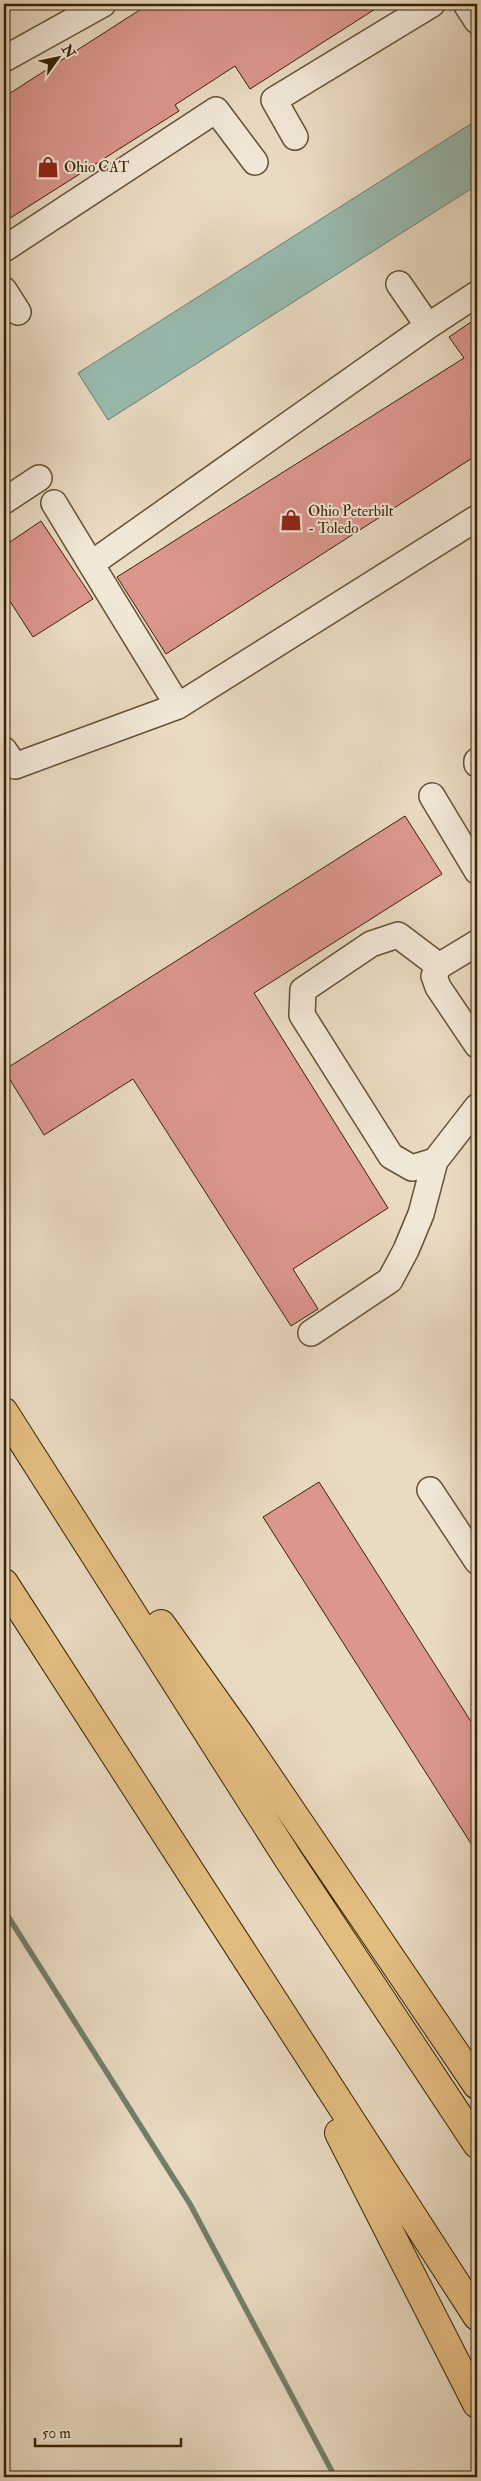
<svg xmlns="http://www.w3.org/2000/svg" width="481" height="2481" font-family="'IM FELL Double Pica',serif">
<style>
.water{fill:#98bbb0;stroke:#727e6a}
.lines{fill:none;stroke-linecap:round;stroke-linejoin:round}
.stream{stroke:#727e6a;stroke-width:5.5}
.building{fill:#dc968d;stroke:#382301}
.minor-casing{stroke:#645131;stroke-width:28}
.highway-casing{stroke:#382301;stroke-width:30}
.minor{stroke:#f1e7d7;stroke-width:25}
.highway{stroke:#e4bd81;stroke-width:28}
.labels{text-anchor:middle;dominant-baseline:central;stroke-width:4;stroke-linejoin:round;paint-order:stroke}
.poi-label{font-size:15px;fill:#382301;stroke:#f1e7d7;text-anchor:start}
</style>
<rect width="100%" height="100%" fill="#e9dac2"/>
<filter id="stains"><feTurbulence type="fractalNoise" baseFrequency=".004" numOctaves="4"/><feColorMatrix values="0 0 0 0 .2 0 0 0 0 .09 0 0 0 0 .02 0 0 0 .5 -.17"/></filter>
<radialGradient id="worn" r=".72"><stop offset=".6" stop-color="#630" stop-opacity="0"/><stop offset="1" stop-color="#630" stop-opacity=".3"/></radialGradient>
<path class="water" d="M477,120V185L108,420L78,373Z"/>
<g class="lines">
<path class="stream" d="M4,1910L190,2204L335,2477"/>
</g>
<path class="building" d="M149,4H383L250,89L235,66L175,105L179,111L4,222V97Z
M477,318V455L166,654L117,577L464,358L449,337Z
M41,521L93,599L33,637L4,592V546Z
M405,816L442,874L254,993L388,1208L293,1269L318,1309L291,1326L133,1079L44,1135L4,1070Z
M319,1482L477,1731V1853L263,1517Z"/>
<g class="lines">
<g class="minor-casing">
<path id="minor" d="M466,4L477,21
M4,59L103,4
M295,137L274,100L432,4
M4,249L216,110L255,162
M399,284L428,326L477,294
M4,290L18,312
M4,501L39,478
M54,503L91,564L428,326
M91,564L178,706
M4,750L15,766L178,706L477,518
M477,761V764
M432,796L477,871
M477,943L439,966L434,976L438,987L477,1045
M439,966L398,935L371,944L303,990L302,1015L391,1156L412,1168L435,1161L477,1107
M311,1333L390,1280L406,1250L421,1214L435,1161
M430,1490L477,1561"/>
</g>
<g class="highway-casing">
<path id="highway" d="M4,1412L289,1860L477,2144
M4,1583L477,2316
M161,1624L239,1734L477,2085
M339,2133L477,2404"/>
</g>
<use href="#minor" class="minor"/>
<use href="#highway" class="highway"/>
</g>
<defs>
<g id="shop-bare" transform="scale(1.725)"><path d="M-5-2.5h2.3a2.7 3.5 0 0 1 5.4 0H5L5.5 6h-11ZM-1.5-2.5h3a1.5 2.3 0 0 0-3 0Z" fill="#8f2418" stroke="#f1e7d7" stroke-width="2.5" paint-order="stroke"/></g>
</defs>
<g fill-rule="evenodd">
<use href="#shop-bare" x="48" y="167"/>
<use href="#shop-bare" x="291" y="520"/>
</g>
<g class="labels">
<g class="poi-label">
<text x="64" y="167">Ohio CAT</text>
<text x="308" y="511">Ohio Peterbilt<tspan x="308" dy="17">- Toledo</tspan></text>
</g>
</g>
<rect width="481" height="2481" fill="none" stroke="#e9dac2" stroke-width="20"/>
<rect x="5" y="5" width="471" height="2471" fill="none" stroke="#382301" stroke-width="2.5"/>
<rect x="10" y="10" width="461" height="2461" fill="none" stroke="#382301"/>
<g transform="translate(58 58) rotate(57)" stroke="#f1e7d7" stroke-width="4" paint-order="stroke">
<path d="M0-4L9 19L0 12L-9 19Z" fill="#382301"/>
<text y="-8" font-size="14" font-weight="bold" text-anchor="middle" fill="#382301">N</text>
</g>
<path d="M35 2438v8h146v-8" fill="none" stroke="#382301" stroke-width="2.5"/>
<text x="42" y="2438" font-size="15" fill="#382301" stroke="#f1e7d7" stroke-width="4" paint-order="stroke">50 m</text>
<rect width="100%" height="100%" filter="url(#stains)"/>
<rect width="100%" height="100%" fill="url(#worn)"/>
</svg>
